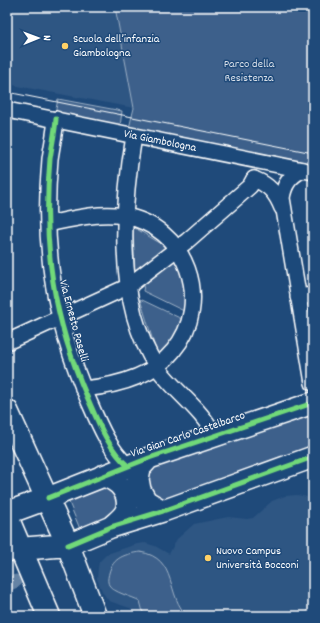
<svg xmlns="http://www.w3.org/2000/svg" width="320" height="623" font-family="Dekko,sans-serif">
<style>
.built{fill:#2e5683}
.green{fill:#3c618b;stroke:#9eb0c5}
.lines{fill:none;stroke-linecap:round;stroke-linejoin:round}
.canal{stroke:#6583a4;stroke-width:13}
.street-casing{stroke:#fff;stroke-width:18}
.secondary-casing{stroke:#fff;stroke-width:24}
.primary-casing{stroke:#fff;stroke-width:25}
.street{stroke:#1f4a7a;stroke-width:15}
.secondary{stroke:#1f4a7a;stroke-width:21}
.primary{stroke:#1f4a7a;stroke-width:22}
.tram{stroke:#fff;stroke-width:1}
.cycleway-casing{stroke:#1f4a7a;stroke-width:8}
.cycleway{stroke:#71d979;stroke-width:5}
.poi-dot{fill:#ffd166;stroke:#1f4a7a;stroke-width:1.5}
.labels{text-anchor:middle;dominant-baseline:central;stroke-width:3;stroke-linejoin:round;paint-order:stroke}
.poi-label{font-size:12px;fill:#fff;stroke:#1f4a7a;text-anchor:start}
.park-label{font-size:12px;fill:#d8dfe8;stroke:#1f4a7a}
.street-label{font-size:12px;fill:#fff;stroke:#1f4a7a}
</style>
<rect width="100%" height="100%" fill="#1f4a7a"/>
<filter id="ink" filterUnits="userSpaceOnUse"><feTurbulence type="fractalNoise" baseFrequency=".025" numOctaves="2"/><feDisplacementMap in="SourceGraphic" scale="8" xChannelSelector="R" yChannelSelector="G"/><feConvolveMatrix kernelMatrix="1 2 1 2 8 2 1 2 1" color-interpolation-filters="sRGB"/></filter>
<g filter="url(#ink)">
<path class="built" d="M7,7H115L134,108L7,84Z
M297,495L313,498V616H135L130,608L109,601L103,593L97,579L98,568L99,562L107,554L137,544L145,543L155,546L169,554L177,539L194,524L228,517L247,519L253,518L272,501L285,496Z"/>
<path class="green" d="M115,7H313V164L129,128L134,108Z
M58,99L122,111L120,127L55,114Z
M135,228L168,248L135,272L133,229Z
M178,257L185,271L186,312L143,291L144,285Z
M140,299L184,320L179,336L158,357Z
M313,412V449L160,503L151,499L147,470Z
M103,487L111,488L120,505L112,516L80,529L68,500Z
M140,552C179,558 165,597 188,616H144L140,601C131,596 114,593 109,585C107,581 108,577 109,573C113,557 126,554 140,552Z"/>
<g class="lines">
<path class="canal" d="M7,585L16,581"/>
<g class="street-casing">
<g id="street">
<path id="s1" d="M7,110L313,172"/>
<path d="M56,119C55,132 52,145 50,159C42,245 53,319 88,399C98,422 109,450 128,466"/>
<path d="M134,136C122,207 115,304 157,367C173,390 205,412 214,436"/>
<path d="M302,170C289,177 284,185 282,198L313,383"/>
<path d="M254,179C269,185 276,193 282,208"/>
<path d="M48,224C72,219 98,212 123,216C187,225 214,303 173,351C152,377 115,386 83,389"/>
<path d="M298,297L313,295"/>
<path d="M7,342L127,287L187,241L250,186L254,179"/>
</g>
</g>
<g class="secondary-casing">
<path id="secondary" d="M149,458L140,468L138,479L140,490L146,501L163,511
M102,476C118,479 132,494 126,511C123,518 116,522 111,527
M48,498L149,458L313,403
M68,545L111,527L163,511L313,457"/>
</g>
<g class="primary-casing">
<path id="primary" d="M7,411L68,545L95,616
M7,513L48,498
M7,517L49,616
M7,550L68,545"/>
</g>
<use href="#street" class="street"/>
<use href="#secondary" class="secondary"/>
<use href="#primary" class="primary"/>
<path class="tram" d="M7,92L313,153"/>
<g class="cycleway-casing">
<path id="cycleway" d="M56,119C55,132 52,145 50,159C42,245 53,319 88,399C98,422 109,450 128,466
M48,498L149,458L313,403
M68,545L111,527L163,511L313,457"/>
</g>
<use href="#cycleway" class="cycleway"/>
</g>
</g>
<g class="poi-dot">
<circle cx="65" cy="46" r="4"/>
<circle cx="208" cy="558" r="4"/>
</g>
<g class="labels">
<g class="poi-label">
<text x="73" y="39">Scuola dell’infanzia<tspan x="73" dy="14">Giambologna</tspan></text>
<text x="216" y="551">Nuovo Campus<tspan x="216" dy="14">Università Bocconi</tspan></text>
</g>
<g class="park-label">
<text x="249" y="64">Parco della<tspan x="249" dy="14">Resistenza</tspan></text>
</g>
<g class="street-label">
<text stroke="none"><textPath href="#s1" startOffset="156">Via Giambologna</textPath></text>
<text transform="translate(73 321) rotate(75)">Via Ernesto Paselli</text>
<text transform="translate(188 435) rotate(-19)">Via Gian Carlo Castelbarco</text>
</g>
</g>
<rect width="320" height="623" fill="none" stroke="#1f4a7a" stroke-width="24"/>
<rect x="12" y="12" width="296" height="599" fill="none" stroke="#fff" stroke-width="1.5" filter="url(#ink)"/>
<g transform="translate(38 38) rotate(89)" stroke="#1f4a7a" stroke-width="3" paint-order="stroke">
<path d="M0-3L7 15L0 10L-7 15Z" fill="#ffffff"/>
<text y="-6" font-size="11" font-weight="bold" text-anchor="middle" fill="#ffffff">N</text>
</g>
</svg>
